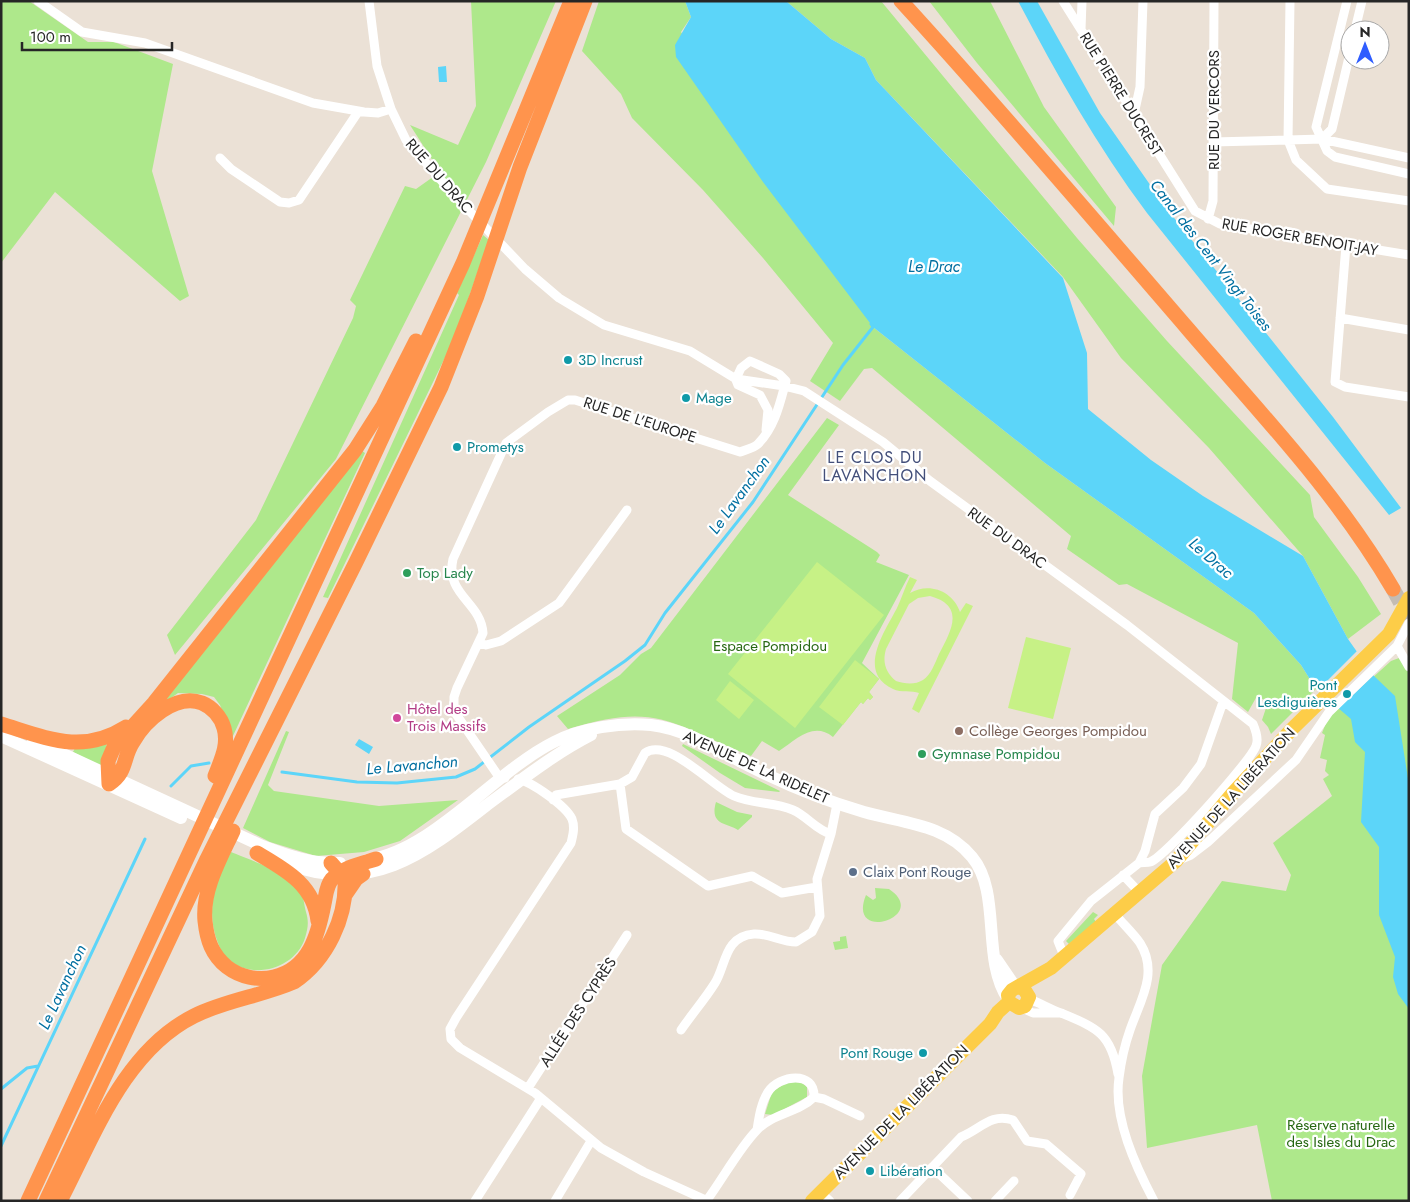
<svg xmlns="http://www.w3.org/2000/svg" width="1410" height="1202" font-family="Jost,sans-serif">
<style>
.green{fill:#aee88b}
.pitch{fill:#c7f186;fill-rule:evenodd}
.water{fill:#5cd5f9}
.pier{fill:#ebe1d6}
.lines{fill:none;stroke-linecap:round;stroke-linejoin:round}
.stream{stroke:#5cd5f9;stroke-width:3}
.highway-tunnel{stroke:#c4bcb3;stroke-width:15;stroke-dasharray:15 8;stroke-linecap:butt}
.street{stroke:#fff;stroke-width:9}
.secondary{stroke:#fff;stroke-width:12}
.primary{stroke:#fdcd48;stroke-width:14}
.highway{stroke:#ff944d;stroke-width:15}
.culture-dot{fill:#0f9aa8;stroke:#fff;stroke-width:2}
.leisure-dot{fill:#2e9e5b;stroke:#fff;stroke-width:2}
.hotel-dot{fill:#d1479c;stroke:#fff;stroke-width:2}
.education-dot{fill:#8d6e63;stroke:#fff;stroke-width:2}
.service-dot{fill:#5c6f8a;stroke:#fff;stroke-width:2}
.labels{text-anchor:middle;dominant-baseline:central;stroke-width:4.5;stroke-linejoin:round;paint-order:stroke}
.street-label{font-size:15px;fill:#262626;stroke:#fff}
.culture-label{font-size:15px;fill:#0d838f;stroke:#fff;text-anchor:start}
.leisure-label{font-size:15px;fill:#27864d;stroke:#fff;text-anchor:start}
.park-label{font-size:15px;fill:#276812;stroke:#fff}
.hotel-label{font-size:15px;fill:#b23c85;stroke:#fff;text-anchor:start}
.education-label{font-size:15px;fill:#785e54;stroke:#fff;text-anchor:start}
.service-label{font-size:15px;fill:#4e5e75;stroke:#fff;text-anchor:start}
.water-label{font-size:16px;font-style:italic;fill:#016fa0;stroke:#fff}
.neighbourhood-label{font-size:16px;letter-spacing:1px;fill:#434f7a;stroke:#fff}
</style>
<rect width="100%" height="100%" fill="#ebe1d6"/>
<path class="green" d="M1,1H29L88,42H114L173,64L152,171L189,296L180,301L55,192L1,263Z
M471,1H556L486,162L336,459L175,655L167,635L256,520L353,318L356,306L350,300L405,186L416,189L440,172L410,125L458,145L476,106Z
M599,1H685L691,17L681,32L873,327L1045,463L1254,613L1301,665L1316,689L1271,734L1268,727L1262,720L1268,702L1257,696L1248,712L1232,699L1238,643L1127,584L1119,585L1067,549L1071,536L872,368L864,369L840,401L810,381L833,343L763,258L703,190L632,118L621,94L582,51Z
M786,1H881L1077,238L1167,341L1310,495L1314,517L1358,577L1381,614L1348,639L1303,556L1209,448L1121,358L1063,277L876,80L865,58L831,39Z
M929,1H990L1044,107L1116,207L1114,226L977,63Z
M483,235L489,240L454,339L328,598L323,597L459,295L457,293Z
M827,418L839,425L788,495L877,552L880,555L876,562L909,575L862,663L879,679L869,692L873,697L870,700L868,698L863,704L861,702L833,737C813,721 796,740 779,751L762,741L751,756C671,724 658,701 568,729L557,716L620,675L641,654L651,648Z
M361,450L365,453L232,738L220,705L214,697L202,694L178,693L157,708Z
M1399,658L1409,672V1201H1272L1257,1125L1147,1148L1142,1076L1162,965L1222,881L1286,891L1291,875L1273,843L1332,796L1323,779L1329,775L1325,771L1327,760L1320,758L1325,735L1322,733L1328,718L1391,661Z
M286,731L289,732L268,785L274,791L379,806L458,800L400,841L364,852L316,856L270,842L243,828Z
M107,743L102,767L73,752L75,748Z
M683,744L780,791L779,792L745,788L720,773L682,746Z
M716,802L737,812L752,815V817L738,830C728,823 709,826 716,802Z
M231,852C248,859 288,873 299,887C303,892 304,905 306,912C309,922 308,928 305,938C295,970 248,982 225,956C221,953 220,947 218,943C205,911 215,880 231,852Z
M875,888L889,889C931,917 846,944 866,895L873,900L876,898Z
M1093,912L1098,915L1094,919L1096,922L1069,944L1066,941Z
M846,936L848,948L835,950L833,942L840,941V937Z
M789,1081L802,1083L807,1087V1097L773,1115L765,1114L772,1092Z"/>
<path class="pitch" d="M817,562L884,615L795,728L728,674Z
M910,577L917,580L910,593C929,582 953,591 960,612L966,603L973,606L919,713L912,709L919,693C912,690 901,693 893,689C856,672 885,631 897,608C902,597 905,587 910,577ZM930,596C966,606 951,631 939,654C935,663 931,675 923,680C915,685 905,684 896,681C886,673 882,663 886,649L909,604L918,598Z
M1026,637L1071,648L1053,719L1008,708Z
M855,660L879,679L869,692L873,697L870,700L868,698L863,704L861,702L843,725L819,707Z
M730,681L754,700L739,719L716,700Z"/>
<path class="water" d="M685,1H786L831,39L865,58L876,80L1063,278L1087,353L1088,409L1151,460L1203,496L1303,556L1348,639L1374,676L1395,696L1409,785V1009L1398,994L1393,977L1395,957L1379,915V847L1361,822L1365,752L1355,742L1351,719L1316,689L1301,665L1254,613L1045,463L873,327L763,182L676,57L675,45L691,17Z
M1018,1H1037L1100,113L1167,209L1333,417L1401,508L1389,515L1147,213C1097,146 1057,75 1018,1Z
M446,66L447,82H439L438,67Z
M359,739L373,747L369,754L355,745Z"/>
<path class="pier" d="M1358,650L1375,674L1337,710L1316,692Z"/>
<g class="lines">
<path class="stream" d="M282,772L357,782L397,783L456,777L475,769L529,727L625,661L645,645L665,613L753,502L843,365L873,327L871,324
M171,786L191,766L209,763
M1,1089L27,1068L38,1066
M1,1146L145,839"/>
<path class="highway-tunnel" d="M1393,589L1409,618"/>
<path class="street" d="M38,1L82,32L145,43L313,103L364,112L378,113L391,109
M369,1L377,66L391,109L406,140L454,195L525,269L559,298L604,325L690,351L736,379L784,386L804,391L883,442L930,481L1127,625L1253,724C1256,731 1259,739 1256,746C1250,762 1165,857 1150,862C1147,863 1142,862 1139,863
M1063,1L1195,211L1220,224L1409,255
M1347,1L1316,127L1327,151L1335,157L1409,174
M1081,29L1082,1
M1355,30L1362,1
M1134,114L1140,87L1143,1
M1322,139L1332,129L1350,53
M1213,142L1288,140L1290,1
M220,158L231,169L280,202L289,203L299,200L358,112
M1409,158L1322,139L1288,140L1296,160L1327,189L1409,201
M1208,219L1213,201L1214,1
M1346,245L1335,382L1345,387L1409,397
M1340,318L1409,330
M736,380L738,385L760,395L768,410L766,430
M479,643L486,645L501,641L559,603L627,510
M1397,646L1409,667
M505,778L497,774L456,714L454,707V697L457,688L483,633C481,602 445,595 453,559L506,443L548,412L568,400H575L740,452C745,450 754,448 758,444C775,427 780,403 786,381L779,374L750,361L741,368L736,379
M518,779C532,782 566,806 572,819C575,827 573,835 571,843L456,1018L450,1029L451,1039L460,1048L535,1093L601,1148L644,1172L708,1201
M620,784L626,829L708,886L752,876L782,893L817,887
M553,800L556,795L620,784L632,777L645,753C668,737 712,786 734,796C752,804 774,802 793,810C807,816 816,830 831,834
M1179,860L1191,855L1208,842L1296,760L1329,712L1397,646L1409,623
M1123,875L1140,893
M1115,914C1123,924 1133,933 1140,943C1159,973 1140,1001 1130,1030C1125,1044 1121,1062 1119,1078C1113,1118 1136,1167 1154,1201
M1064,956L1058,941L1091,901L1139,863L1145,851L1155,814L1183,788L1201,764L1223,702
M1029,999C1040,1003 1050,1009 1061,1013C1097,1028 1111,1033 1118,1074
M1022,1008L1033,1013H1058
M681,1030C692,1014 705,999 715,983C726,966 724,936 754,934C769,933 781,942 796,942L812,932L820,916L817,879L831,834L837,804
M528,1088L627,935
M814,1097L824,1099L860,1116
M932,1167L968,1201
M820,1192L830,1201
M707,1200C722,1180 740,1147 757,1130C773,1113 798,1113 814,1097C815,1070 779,1075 768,1092C761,1103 759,1117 757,1130
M475,1201L541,1098
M555,1201L591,1141
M900,1201L961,1137C981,1129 990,1113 1013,1120L1027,1141L1046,1144L1081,1174L1070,1195
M995,1201L1014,1181"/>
<path class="secondary" d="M1,736L181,818
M33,740L260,845C287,855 311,864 340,863
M367,860C433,851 494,772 554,742C581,728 621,722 651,725C687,729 721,752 753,768C789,786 826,801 864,812C903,823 945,824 972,857C1002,893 981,959 1008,999
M284,863C370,896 423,855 487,805C521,780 554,754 591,735
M997,960L1016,988"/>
<path class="primary" d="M1018,987L1024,989L1029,997L1025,1006L1019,1008L1009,1002L1008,995L1012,990L1051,968L1176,861L1232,794L1291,730L1389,634L1409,598
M812,1201L990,1024L998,1012L1009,1002"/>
<path class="highway" d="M901,1C999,108 1093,219 1188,329C1260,413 1337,493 1393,589
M1,724C47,738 82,755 126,727
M109,784L108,761L114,747L154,703L355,450L383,406L416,341
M109,784C128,771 122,759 133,742C145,721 175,693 202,703C212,707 221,717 224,728C229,745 221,760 215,776
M233,831C220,859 202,890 205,921C207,940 212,955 227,967C240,977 258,981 274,977C309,969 318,935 324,904C326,896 326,886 332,879C344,867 360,864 376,859
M257,853C286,870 314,885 318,921
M345,895L356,879L363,874
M28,1201L463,263L571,1
M46,1201L207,859L356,562L441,387L477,296L520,167L585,1
M60,1201C94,1136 124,1051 194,1016C226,1000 262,996 294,982C327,960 347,917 345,879L331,863"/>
</g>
<g class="culture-dot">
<circle cx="568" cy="360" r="5"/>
<circle cx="686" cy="398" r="5"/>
<circle cx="457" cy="447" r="5"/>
<circle cx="1347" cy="694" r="5"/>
<circle cx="923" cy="1053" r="5"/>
<circle cx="870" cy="1171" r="5"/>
</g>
<g class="leisure-dot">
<circle cx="407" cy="573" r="5"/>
<circle cx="922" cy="754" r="5"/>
</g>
<circle class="hotel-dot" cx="397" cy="718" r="5"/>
<circle class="education-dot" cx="959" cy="731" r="5"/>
<circle class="service-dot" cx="853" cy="872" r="5"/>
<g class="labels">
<g class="street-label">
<text transform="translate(1121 94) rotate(58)">RUE PIERRE DUCREST</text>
<text transform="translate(1214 110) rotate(-90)">RUE DU VERCORS</text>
<text transform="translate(439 176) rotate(49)">RUE DU DRAC</text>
<text transform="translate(1300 237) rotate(10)">RUE ROGER BENOIT-JAY</text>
<text transform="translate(640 420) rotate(18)">RUE DE L'EUROPE</text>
<text transform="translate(1007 538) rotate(36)">RUE DU DRAC</text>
<text transform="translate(756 767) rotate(24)">AVENUE DE LA RIDELET</text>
<text transform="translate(1231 798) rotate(-48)">AVENUE DE LA LIBÉRATION</text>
<text transform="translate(578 1012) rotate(-57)">ALLÉE DES CYPRÈS</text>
<text transform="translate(901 1112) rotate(-45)">AVENUE DE LA LIBÉRATION</text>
</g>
<g class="culture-label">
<text x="578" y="360">3D Incrust</text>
<text x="696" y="398">Mage</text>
<text x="467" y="447">Prometys</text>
<text x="1337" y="685" text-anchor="end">Pont<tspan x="1337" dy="17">Lesdiguières</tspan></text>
<text x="913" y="1053" text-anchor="end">Pont Rouge</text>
<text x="880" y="1171">Libération</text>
</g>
<g class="leisure-label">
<text x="417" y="573">Top Lady</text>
<text x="932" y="754">Gymnase Pompidou</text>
</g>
<g class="park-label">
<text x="770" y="646">Espace Pompidou</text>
<text x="1341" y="1125">Réserve naturelle<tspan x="1341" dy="17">des Isles du Drac</tspan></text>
</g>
<g class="hotel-label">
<text x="407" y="709">Hôtel des<tspan x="407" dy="17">Trois Massifs</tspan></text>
</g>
<g class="education-label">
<text x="969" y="731">Collège Georges Pompidou</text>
</g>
<g class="service-label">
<text x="863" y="872">Claix Pont Rouge</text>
</g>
<g class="water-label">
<text transform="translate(1211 255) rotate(52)">Canal des Cent Vingt Toises</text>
<text x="934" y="266">Le Drac</text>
<text transform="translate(739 495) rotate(-54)">Le Lavanchon</text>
<text transform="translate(1211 558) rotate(41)">Le Drac</text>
<text transform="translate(412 765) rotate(-5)">Le Lavanchon</text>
<text transform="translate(62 987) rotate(-65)">Le Lavanchon</text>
</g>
<g class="neighbourhood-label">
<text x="875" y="457">LE CLOS DU<tspan x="875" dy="18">LAVANCHON</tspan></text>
</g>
</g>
<rect width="1410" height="1202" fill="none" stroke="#262626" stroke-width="5"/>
<g transform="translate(1365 45)"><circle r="24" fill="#ffffff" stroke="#a8a8a8"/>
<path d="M0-4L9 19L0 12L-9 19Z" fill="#2f5dff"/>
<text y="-8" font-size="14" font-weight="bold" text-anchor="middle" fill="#262626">N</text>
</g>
<path d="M22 42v8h150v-8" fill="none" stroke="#262626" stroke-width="2.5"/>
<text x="30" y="42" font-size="15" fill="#262626" stroke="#ffffff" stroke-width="4" paint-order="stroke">100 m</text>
</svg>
